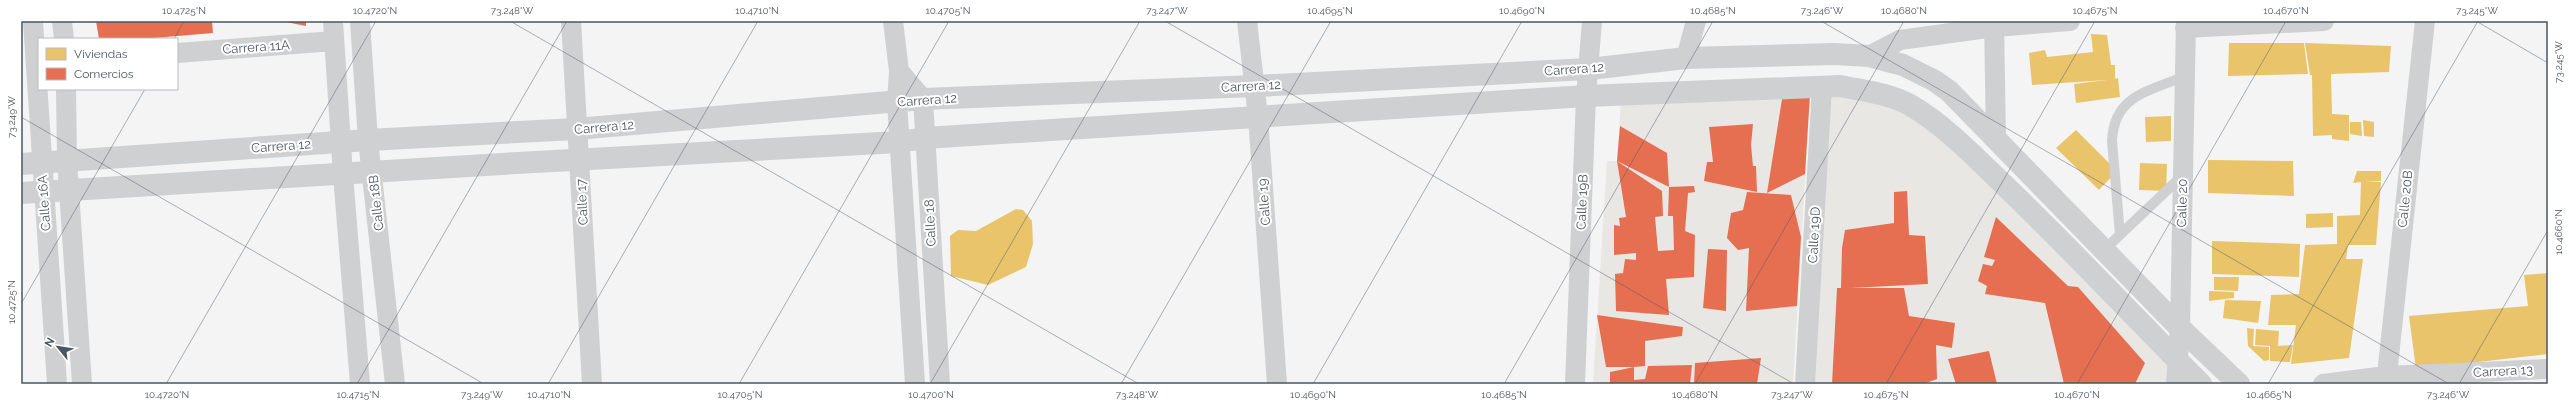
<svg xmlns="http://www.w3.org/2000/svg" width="2569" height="405" font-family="Raleway,sans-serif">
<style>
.commercial{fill:#e8e7e3}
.homes{fill:#e9c46a}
.shops{fill:#e76f51}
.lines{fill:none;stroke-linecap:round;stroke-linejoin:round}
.service{stroke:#ced0d2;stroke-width:10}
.minor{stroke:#ced0d2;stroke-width:20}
.tertiary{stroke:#ced0d2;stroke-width:22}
.ticks{fill:none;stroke:#4a5661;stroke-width:1;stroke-opacity:0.45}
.labels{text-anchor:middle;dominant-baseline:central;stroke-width:4;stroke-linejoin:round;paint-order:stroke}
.street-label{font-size:13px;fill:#4a5661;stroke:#fff}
.neatline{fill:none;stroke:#4a5661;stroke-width:1.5}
.ticks-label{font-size:10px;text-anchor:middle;fill:#4a5661}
</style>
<rect width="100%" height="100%" fill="#f4f4f4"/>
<path class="commercial" d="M1622,84L1810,94L1793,384H1593L1607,161H1617Z
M1827,84L1909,106L2171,358L2173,384H1800Z"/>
<path class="homes" d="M2091,34L2107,35L2111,65H2115V79L2118,78L2120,97L2076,103L2074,84L2107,80L2032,85L2029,53L2045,50L2047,57L2093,52Z
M2229,43H2304L2308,74L2228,76Z
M2305,43L2391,46L2389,72L2331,74L2332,114L2349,115V141L2332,139V135L2313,136L2312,75H2310Z
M2171,116V141L2146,142L2145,117Z
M2363,120L2374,122V137L2364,136Z
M2350,122H2361L2362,136L2350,134Z
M2076,130L2117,171L2099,190L2056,148Z
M2208,160L2293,161L2294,196L2208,193Z
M2140,163L2167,164L2166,191L2139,190Z
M2357,171H2381V181L2365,182H2381L2376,245H2348L2346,259H2363L2349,358L2291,364L2296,325H2268L2271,295L2299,294L2305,245L2337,244V216L2360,215L2361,182L2353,183Z
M1016,209L1023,210L1032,221L1033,244L1026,267L988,285L951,276L950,236L958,230L976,231Z
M2333,213V227L2306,228V214Z
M2212,241L2300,244L2299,277L2212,274Z
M2548,273V354L2416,369L2409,316L2528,306L2524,275Z
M2214,277H2239L2238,291L2214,290Z
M2209,291L2234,292V298L2209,301Z
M2225,300L2261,301L2258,323L2223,318Z
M2247,328L2254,329L2253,346L2269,347V360L2264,361L2248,346Z
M2256,329L2279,331L2278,346L2293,345L2290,362L2270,361V346L2255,345Z"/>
<path class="shops" d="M96,21H212L213,33L142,39H99Z
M287,21H306V26L286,22Z
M1783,93L1810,94L1805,174L1767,193Z
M1753,124L1751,145L1753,166H1756L1757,192L1704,181L1707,162H1713L1709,127Z
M1620,126L1667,153L1669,187L1617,161L1662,191L1663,216L1655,217L1658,251L1674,250L1673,216H1668L1669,187L1694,186L1695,192L1688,193L1685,231L1695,235L1694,277L1666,279L1669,315L1616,311L1615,274L1623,273L1625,259L1636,260V253L1614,255V225L1620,226L1619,218L1626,217L1617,161Z
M1907,191L1909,235L1925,236L1928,284L1851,288H1904L1909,316L1955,323L1952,348L1936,345L1937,379L1926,383L1832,384L1837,288H1841L1842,248L1845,230L1894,223V192Z
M1747,192L1791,195L1801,237L1797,306L1746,311L1749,248L1738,250L1727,238L1731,213L1743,210Z
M1996,217L2068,286L2078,287L2145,363L2135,384H2064L2045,303L1985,294L1987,286L1978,281L1983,264L1992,266L1995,260L1984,257Z
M1708,249L1727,250L1726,311L1703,308Z
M1597,315L1683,327L1682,336L1645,341V366L1634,367V380L1645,379L1648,366L1692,365L1690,384H1610V372L1634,367H1606Z
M1989,351L1997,384H1956L1948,359Z
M1761,358L1757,384H1694L1695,363Z"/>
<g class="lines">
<path class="service" d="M2120,235L2112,141C2114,95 2148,92 2185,76
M2104,250L2182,176"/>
<path class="minor" d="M33,21L57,384
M62,21L64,39
M333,21L343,175L360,384
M360,21L368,140L395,384
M571,21L592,384
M893,21L899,71L897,102L915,384
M1247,21L1258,117L1277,384
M1994,21L1996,139
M2185,28L2324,21
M177,53L334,41
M1869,56L1900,40L1995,27L2070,21
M1686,58L1696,21
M899,71L923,99L940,384
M66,89L67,161L82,384
M1575,384L1586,96L1592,21
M1805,384L1822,86
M2176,384L2180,328L2186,21
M2323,384L2386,376L2548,369
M2386,384L2425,21"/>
<path class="tertiary" d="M21,164L368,140L576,129L923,99L1255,86L1589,69L1686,58L1834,54L1869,56L1903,65L1935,81L1949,91L2180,328L2239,384
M21,193C314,175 606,157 899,142L925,138L1586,96L1840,86C1865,91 1888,93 1910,105C1942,123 1974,156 2000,181C2069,247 2134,317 2201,384"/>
</g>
<path class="ticks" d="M510,21L1139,384M1165,21L1794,384M1821,21L2449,384M2476,21L2548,63M174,39L184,21M21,117L484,384M21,304L145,89M166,384L376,21M357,384L567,21M548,384L758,21M739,384L949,21M930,384L1140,21M1121,384L1331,21M1313,384L1522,21M1504,384L1713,21M1695,384L1904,21M1886,384L2095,21M2077,384L2286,21M2268,384L2478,21M2459,384L2548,230"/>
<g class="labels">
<g class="street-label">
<text transform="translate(256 47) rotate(-4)">Carrera 11A</text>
<text transform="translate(1574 69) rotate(-4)">Carrera 12</text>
<text transform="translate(1251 86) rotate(-3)">Carrera 12</text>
<text transform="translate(927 100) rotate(-4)">Carrera 12</text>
<text transform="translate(604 127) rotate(-5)">Carrera 12</text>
<text transform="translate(281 146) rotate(-4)">Carrera 12</text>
<text transform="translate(2405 199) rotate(-84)">Calle 20B</text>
<text transform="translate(582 202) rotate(-93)">Calle 17</text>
<text transform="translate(1264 202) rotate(-94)">Calle 19</text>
<text transform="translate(1582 202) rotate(-88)">Calle 19B</text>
<text transform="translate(44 203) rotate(-94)">Calle 16A</text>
<text transform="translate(376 203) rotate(-96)">Calle 18B</text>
<text transform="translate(2182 203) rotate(-89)">Calle 20</text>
<text transform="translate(930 223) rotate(-93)">Calle 18</text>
<text transform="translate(1814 235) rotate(-87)">Calle 19D</text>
<text transform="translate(2503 371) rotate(-3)">Carrera 13</text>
</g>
</g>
<rect width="2569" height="405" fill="none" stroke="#ffffff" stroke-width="44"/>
<rect x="38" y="38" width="140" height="52" fill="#ffffff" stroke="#b7bbc0"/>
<rect x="46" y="48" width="20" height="12" fill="#e9c46a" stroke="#b7bbc0"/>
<text x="74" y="58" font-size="12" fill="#4a5661">Viviendas</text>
<rect x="46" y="68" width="20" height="12" fill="#e76f51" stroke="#b7bbc0"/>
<text x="74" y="78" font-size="12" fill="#4a5661">Comercios</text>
<g transform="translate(58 347) rotate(300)" stroke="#ffffff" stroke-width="3" paint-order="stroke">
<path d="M0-3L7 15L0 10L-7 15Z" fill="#4a5661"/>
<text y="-6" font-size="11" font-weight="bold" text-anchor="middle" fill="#4a5661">N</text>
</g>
<rect x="22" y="22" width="2525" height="361" class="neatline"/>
<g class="ticks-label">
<text x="184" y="14">10.4725°N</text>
<text x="375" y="14">10.4720°N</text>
<text x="512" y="14">73.248°W</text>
<text x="757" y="14">10.4710°N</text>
<text x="948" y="14">10.4705°N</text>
<text x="1167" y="14">73.247°W</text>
<text x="1330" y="14">10.4695°N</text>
<text x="1522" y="14">10.4690°N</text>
<text x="1713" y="14">10.4685°N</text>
<text x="1822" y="14">73.246°W</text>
<text x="1904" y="14">10.4680°N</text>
<text x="2095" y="14">10.4675°N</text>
<text x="2286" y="14">10.4670°N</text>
<text x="2477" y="14">73.245°W</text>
<text transform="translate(2558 62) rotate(-90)" y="4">73.245°W</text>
<text transform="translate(11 117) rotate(-90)" y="4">73.249°W</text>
<text transform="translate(2558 232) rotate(-90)" y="4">10.4660°N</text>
<text transform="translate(11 302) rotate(-90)" y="4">10.4725°N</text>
<text x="167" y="398">10.4720°N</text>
<text x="358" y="398">10.4715°N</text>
<text x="482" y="398">73.249°W</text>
<text x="549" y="398">10.4710°N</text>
<text x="740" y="398">10.4705°N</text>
<text x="931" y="398">10.4700°N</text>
<text x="1137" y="398">73.248°W</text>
<text x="1313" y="398">10.4690°N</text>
<text x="1504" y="398">10.4685°N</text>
<text x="1695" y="398">10.4680°N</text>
<text x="1792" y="398">73.247°W</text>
<text x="1886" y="398">10.4675°N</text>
<text x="2077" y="398">10.4670°N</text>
<text x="2269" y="398">10.4665°N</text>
<text x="2448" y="398">73.246°W</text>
</g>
</svg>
